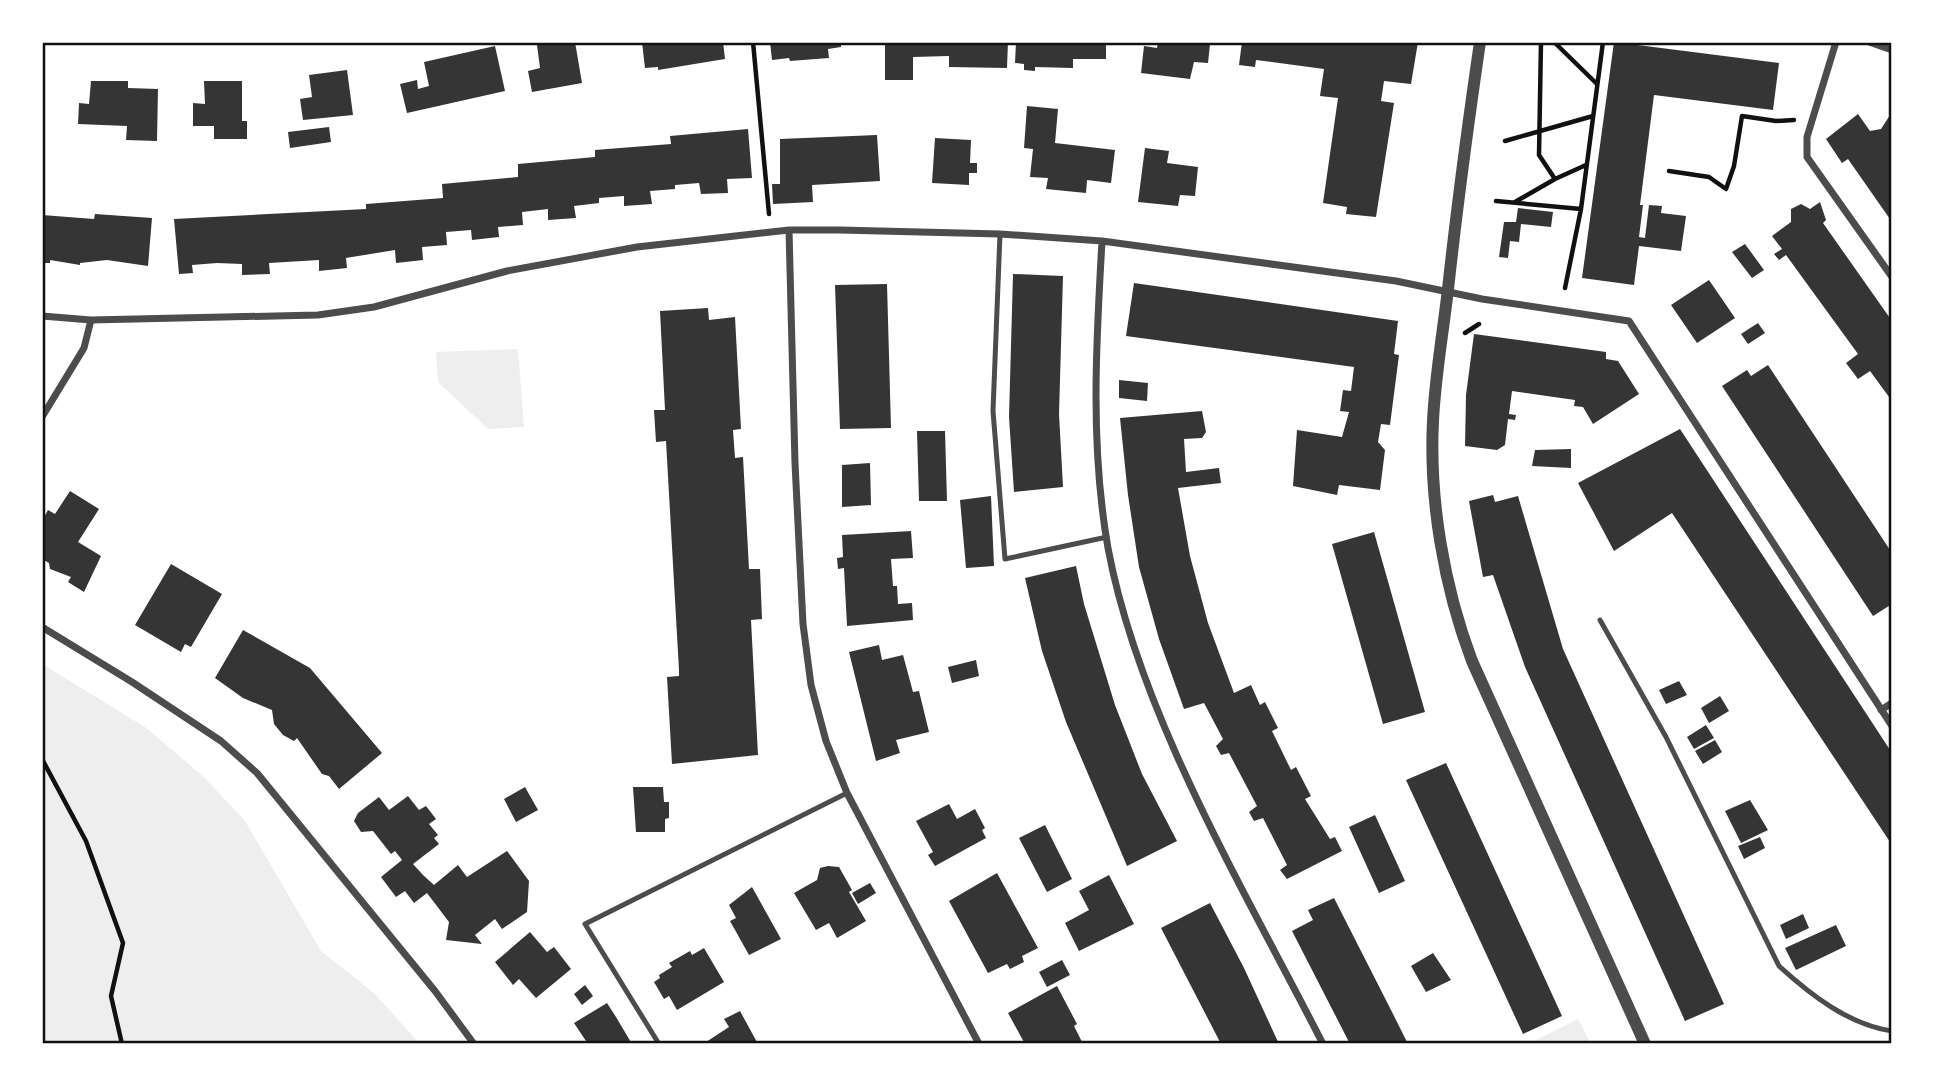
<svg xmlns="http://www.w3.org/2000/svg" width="1934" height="1086" font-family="Ubuntu,sans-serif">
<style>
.green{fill:#eee}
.building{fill:#353535}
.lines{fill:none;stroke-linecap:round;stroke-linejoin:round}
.path{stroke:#111;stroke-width:4.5}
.service{stroke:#4c4c4c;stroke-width:5}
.minor{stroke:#4c4c4c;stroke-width:7}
.tertiary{stroke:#4c4c4c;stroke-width:12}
.neatline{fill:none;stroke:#111;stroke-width:2.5}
</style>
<rect width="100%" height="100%" fill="#fff"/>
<path class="green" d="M518,349L524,427L488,429L438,382L436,352Z
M42,664L145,727L204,777L245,821L321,951L374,993L420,1044H42Z
M1578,1019L1591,1044H1528Z"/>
<path class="building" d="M554,42H575L582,83L532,92L528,71L540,68L537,45Z
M642,42H723L725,59L658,70V67L645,68Z
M770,42H841V47L828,49L829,58L790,61L789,58L772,60Z
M885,42H1008L1007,68L949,67V56L913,57V80H885Z
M1016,42H1106V59H1073V68L1035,67V71L1024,70V64L1015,63Z
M1158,42L1210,44L1208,63L1194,62L1190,79L1141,73L1144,46L1157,48Z
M1242,42H1418L1411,84L1384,81L1381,101L1394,103L1376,217L1346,214L1347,207L1323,203L1338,98L1320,96L1324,69L1256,60L1255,67L1239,65Z
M1614,42L1779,63L1773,110L1654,95L1640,205H1643L1639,237L1645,238L1649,205L1662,206L1661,213L1686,216L1681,251L1639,246L1634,285L1582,278Z
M495,46L505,91L407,113L400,84L417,80L418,89L429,86L424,62Z
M347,70L353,115L303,120L300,99L312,97L309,75Z
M91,81H128V88L158,89L157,141L126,140L127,126L78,124L79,103L89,104Z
M204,81H242V121H247V139H214V126H193V103L205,104Z
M1027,106L1058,109L1055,143L1115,150L1111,183L1087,180L1086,193L1046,189L1048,178L1030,177L1033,149L1024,148Z
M1892,112V222L1848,159L1842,163L1826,139L1858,114L1870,131L1881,129Z
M329,127L331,142L290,148L288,132Z
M748,129L752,178L727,179L728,193L701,194L699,183L675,185V189L650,191L652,204L624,206V196L599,198V203L574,206L576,218L548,220V209L522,212L523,225L498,227L499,237L472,240L471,230L446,232L447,245L422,247L423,260L396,263L395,250L346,258L347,268L319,271V260L269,263L270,274L242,275V264L217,263L192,265L193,273L179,274L174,219L366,209V204L443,198L442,184L518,177V164L595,157V150L671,144L670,136Z
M877,135L880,181L812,185L813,202L773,204L772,184H780V139Z
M935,138L971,140L970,163H977V173H969V185L932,183Z
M1145,148L1169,151L1167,163L1198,167L1195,196L1180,195L1178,206L1138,202Z
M1820,202L1826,220L1823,223L1892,321V401L1870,371L1858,379L1846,363L1858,354L1786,255L1779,260L1774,254L1782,249L1772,236L1791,222V209L1801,204L1810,209Z
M1518,208L1553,212L1551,227L1521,224L1519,242L1510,241L1508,258L1499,257L1504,222H1516Z
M95,214L152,218L148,266L107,260L80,263V265L50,260V263H42V215L94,219Z
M1745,244L1764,270L1752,278L1732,252Z
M1013,274L1063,276L1059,414L1063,487L1014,492L1009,417Z
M1709,280L1735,318L1697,343L1671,305Z
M1134,283L1398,321L1394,354L1399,355L1390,425L1381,424L1378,442L1385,450L1380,490L1339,485L1337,495L1293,486L1297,430L1342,437L1349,412L1340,411L1343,390L1351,391L1354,367L1126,336Z
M887,284L891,428L840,429L835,285Z
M708,308L709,320L735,317L741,429L733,430L735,458L743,457L749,569H760L762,619L751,620L758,755L672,764L667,677L679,676V670L666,441L656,442L654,410H665L660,311Z
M1758,323L1765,333L1748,344L1741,334Z
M1474,334L1606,352V359L1618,361L1639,394L1593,424L1583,407L1574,406L1575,400L1512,391L1509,414L1516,415L1515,420L1508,419L1505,445L1497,450L1465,446L1466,395Z
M1768,365L1892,553V604L1873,616L1722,386L1747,370L1751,376Z
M1119,380L1148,383L1147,401L1119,398Z
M1202,411L1206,432L1202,438L1184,439L1186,472L1219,468L1221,483L1178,488L1190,556L1208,623L1234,693L1251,685L1260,705L1265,702L1278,728L1272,731L1291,770L1296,767L1311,796L1305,799L1330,839L1335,837L1342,851L1287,879L1280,870L1287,865L1263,818L1254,821L1249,812L1257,806L1229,753L1221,755L1216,746L1223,739L1204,703L1184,709L1159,639L1139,567L1128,495L1120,418Z
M1680,429L1892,753V845L1672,513L1614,551L1578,483Z
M917,431H945L947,501H919Z
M1571,449V468L1532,466L1535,450Z
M870,463L871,505L842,507V465Z
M70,491L99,509L78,542L101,556L84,592L68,582L71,577L50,569L49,563L42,559V521L48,510L55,514Z
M1493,495L1495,502L1518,496L1563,649L1724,1004L1685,1021L1525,667L1493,575L1483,577L1469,501Z
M991,496L994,566L966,568L960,500Z
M911,531L913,558L891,559L893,586H897L898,604L912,603L913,620L847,626L844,568L838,569L837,558L843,557L842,535Z
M1374,532L1425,712L1383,724L1332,544Z
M171,564L222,594L191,647L185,644L181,652L135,625Z
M1076,566L1084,604L1115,705L1142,774L1177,841L1127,866L1066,722L1042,651L1025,578Z
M243,630L310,668L382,753L339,789L329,776L322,774L297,738L294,741L283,735L274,724L272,710L243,698L215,678Z
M879,645L882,660L903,655L913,692L919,691L929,732L896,740L900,753L876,761L849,652Z
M976,660L979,676L952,683L948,667Z
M1679,681L1687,695L1666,704L1659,690Z
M1720,696L1729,711L1709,723L1701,708Z
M1706,725L1714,738L1694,749L1687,737Z
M1715,740L1722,752L1703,764L1695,751Z
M1446,763L1562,1016L1523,1034L1406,780Z
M525,787L538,810L516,822L504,799Z
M633,787H663L664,802H669V818L665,819V832H636Z
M408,796L419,810L426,806L436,819L429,824L438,835L434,838L439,844L413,864L423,875L434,885L458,865L467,877L507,851L529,881L527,912L502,929L495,919L475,935L482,944L446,940L449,922L427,893L414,903L405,891L396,897L381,877L402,860L395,851L391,854L373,831L361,832L354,821L358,813L379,797L389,810Z
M1750,800L1768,830L1741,843L1725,811Z
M949,804L957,819L975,809L985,828L982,830L986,838L935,866L928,855L933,852L916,821Z
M1375,815L1405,881L1379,893L1349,827Z
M1045,825L1072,879L1047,892L1019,838Z
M1760,837L1765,848L1744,859L1738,846Z
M828,866L839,867L852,890L849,892L866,921L837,938L829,923L816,930L794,893L817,880L820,868Z
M997,873L1038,948L1022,956L1024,962L1010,969L1007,964L988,973L949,901Z
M1109,875L1134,924L1079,951L1065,923L1089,910L1079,891Z
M870,883L876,893L858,904L852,893Z
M752,887L781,939L749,955L730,921L736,918L729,905Z
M1334,898L1391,1010L1408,1044H1350L1311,968L1292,931L1313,920L1308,910Z
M1210,903L1244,968L1279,1044H1221L1161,928Z
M1803,914L1809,928L1786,939L1780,925Z
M1836,925L1846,946L1796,970L1785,948Z
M530,932L547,952L554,947L571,969L536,998L519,979L513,985L495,962Z
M704,948L724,982L677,1010L669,996L664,999L654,982L660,978L659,975L672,967L669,963L690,951L692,955Z
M1433,953L1451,980L1426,992L1411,966Z
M1062,960L1070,975L1047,987L1039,972Z
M585,985L593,996L582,1005L574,994Z
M1057,986L1077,1024L1074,1026L1083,1044H1025L1008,1013Z
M607,1003L616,1017L632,1044H588L574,1023Z
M740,1011L758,1044H703L729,1027L724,1019Z"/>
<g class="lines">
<path class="path" d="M753,42L769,214
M1541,42L1539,155L1555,179L1586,165
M1554,42L1597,84
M1505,141L1593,116
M1669,171L1709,177L1726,189L1734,166L1742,116L1776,121L1794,120
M1496,201L1581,209
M1515,202L1555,179
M1565,288L1581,209L1603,42
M1465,333L1479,324
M42,759L86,841L123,943L111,996L122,1044"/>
<path class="service" d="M1000,234L993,411L1005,559L1107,537
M1600,620L1666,737L1779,966C1811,995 1849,1025 1892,1031
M659,1044L585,924L847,793"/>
<path class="minor" d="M1836,42L1807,137V157L1892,277
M1869,42L1892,50
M789,230L795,463L803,624L811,685L826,741L847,793L979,1044
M1102,241C1096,344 1090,446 1108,548C1139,715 1246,893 1323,1044
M42,316L91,320L318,315L374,307L507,271L637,247L789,230H840L1000,234L1102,241L1396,281L1482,299L1629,321L1892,726
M42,417L84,348L91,320
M42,627L132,682L221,741L257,773L435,991L474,1044
M1881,710L1892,703"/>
<path class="tertiary" d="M1480,42C1468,124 1457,207 1448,289C1443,333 1435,377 1433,421C1429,500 1444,587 1472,661L1645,1044"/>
</g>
<rect width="1934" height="1086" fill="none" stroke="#ffffff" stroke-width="88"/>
<rect x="44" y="44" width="1846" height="998" class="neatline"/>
</svg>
